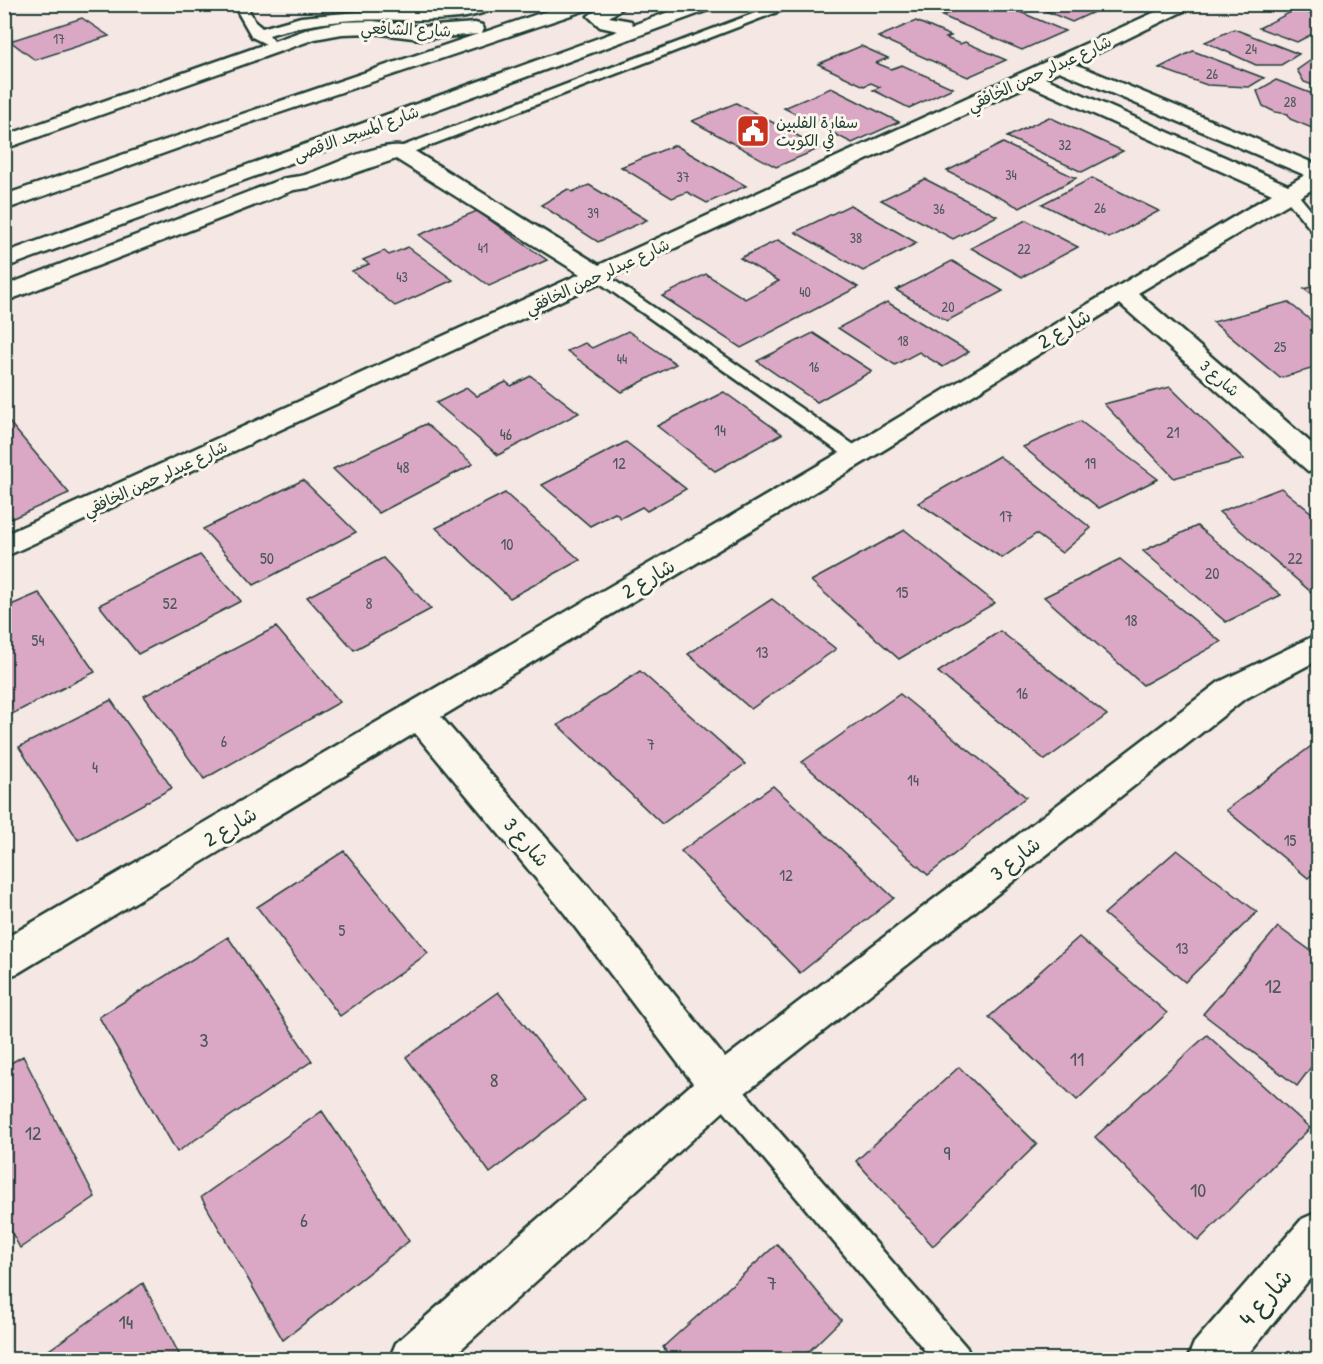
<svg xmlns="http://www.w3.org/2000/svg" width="1323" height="1364" font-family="'Patrick Hand','Playpen Sans Arabic',sans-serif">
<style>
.building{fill:#daa8c5;stroke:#1f3d34;stroke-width:1.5}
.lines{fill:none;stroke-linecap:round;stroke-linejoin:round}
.lane-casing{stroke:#1f3d34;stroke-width:5}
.street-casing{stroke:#1f3d34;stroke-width:5}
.secondary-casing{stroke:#1f3d34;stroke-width:5}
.lane{fill:#fbf7ec;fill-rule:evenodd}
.street{fill:#fbf7ec;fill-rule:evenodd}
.secondary{fill:#fbf7ec;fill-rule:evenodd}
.labels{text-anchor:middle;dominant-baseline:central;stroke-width:6;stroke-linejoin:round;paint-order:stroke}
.far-number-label{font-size:14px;fill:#4e5858}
.far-street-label{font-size:16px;fill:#1f3d34;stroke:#fbf7ec}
.far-poi-label{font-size:16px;fill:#1f3d34;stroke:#fbf7ec;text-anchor:start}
.number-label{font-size:16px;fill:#4e5858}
.street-label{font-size:20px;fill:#1f3d34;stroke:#fbf7ec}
.near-number-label{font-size:20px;fill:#4e5858}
.near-street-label{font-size:24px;fill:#1f3d34;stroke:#fbf7ec}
</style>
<rect width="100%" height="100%" fill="#f4e7e4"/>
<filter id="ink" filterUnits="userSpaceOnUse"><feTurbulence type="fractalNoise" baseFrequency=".0167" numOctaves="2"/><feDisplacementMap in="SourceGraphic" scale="12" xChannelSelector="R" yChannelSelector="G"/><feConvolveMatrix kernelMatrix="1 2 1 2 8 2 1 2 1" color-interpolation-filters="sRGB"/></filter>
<g filter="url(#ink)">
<path class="building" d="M969,4H1001L1065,31L1022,50L942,16Z
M1029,4H1111L1072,22Z
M1297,9L1318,16V31L1297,42L1259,28Z
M82,18L109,36L35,60L10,41Z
M916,21L951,36L946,38L960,44L965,42L1006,60L968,77L878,37Z
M1234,29L1299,54L1281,65H1256L1205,42Z
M861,46L888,58L876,63L891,69L902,65L953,88L909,108L873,90L880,87L871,83L864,86L818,64Z
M1193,51L1264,78L1249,87L1207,85L1159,68Z
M1314,58L1318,60V87L1304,82L1297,70Z
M1276,80L1318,96V126L1314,129L1290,119L1288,114L1275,112L1263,106L1257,91Z
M831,88L899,122L852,143L784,108Z
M736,103L821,148L776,167L692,121Z
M1049,117L1123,151L1082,172L1007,137Z
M1003,143L1076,178L1020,208L947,171Z
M675,145L746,186L707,203L687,192L672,198L621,167Z
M1092,178L1159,211L1109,238L1042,204Z
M925,179L997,216L953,239L881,200Z
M589,185L647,220L598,242L541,205L568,189L572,192Z
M850,205L917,243L863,271L795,232Z
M477,211L547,260L489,286L419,235Z
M1026,220L1078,247L1022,277L971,248Z
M778,240L858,287L741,348L662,296L706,274L745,299L779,281L740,258Z
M408,247L453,280L395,306L352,271L369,264L363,260L384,251L389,255Z
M952,261L1003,291L947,321L896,290Z
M1318,285V299L1304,289Z
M887,302L969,352L943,367L919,352L895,365L838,328Z
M1288,302L1318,326V367L1280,378L1213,322Z
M628,331L676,364L622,392L567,351L585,343L592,348Z
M813,333L872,371L817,402L757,361Z
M531,376L579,413L498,455L436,403L467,388L477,396L506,382L511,386Z
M1170,387L1244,459L1174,478L1104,404Z
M724,392L782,434L715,471L657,426Z
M4,416L69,493L4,522Z
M1080,421L1158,479L1099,508L1023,447Z
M426,424L473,464L379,513L333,469Z
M626,442L686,489L647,511L642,507L621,518L615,513L590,526L542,485Z
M999,456L1091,528L1062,553L1036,534L1002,558L918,503Z
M303,480L356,532L254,585L203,529Z
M1281,488L1318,518V598L1219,512Z
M505,493L580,560L510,598L436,528Z
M1197,526L1281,595L1226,622L1143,551Z
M905,530L995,603L899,659L811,581Z
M200,555L241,601L138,654L99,605Z
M383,558L431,609L354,650L307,597Z
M1120,559L1221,642L1143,685L1044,597Z
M39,593L95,672L4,718V608Z
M772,599L836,649L751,709L688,654Z
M276,627L340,702L204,779L144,696Z
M1000,631L1107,715L1045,760L938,672Z
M640,671L745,764L662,824L558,725Z
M900,694L1026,797L928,875L802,762Z
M111,700L172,788L78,840L19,747Z
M1318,741V870L1308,878L1226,810Z
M773,786L894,898L800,973L681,851Z
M1177,850L1257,912L1185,982L1104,914Z
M344,851L428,953L340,1016L257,907Z
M1278,927L1318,956V1058L1297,1086L1203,1014Z
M228,937L312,1061L177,1152L99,1017Z
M1079,937L1167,1013L1077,1100L989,1017Z
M498,992L585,1100L490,1173L406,1057Z
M1207,1035L1310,1128L1198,1241L1095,1137Z
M23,1056L95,1197L20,1248L4,1218V1067Z
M959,1067L1037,1144L933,1246L856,1161Z
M322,1111L409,1241L283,1340L201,1197Z
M777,1244L841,1320L800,1360H672L663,1347Z
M143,1283L182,1360H35Z"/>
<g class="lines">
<g class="lane-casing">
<path id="lane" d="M233,4H246L255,22L262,28L301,17L357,12H452L479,4H500C470,28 392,17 355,20C325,22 297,26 269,35L274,41L268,45L252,37Z
M779,4H798L405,155H395L393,152L395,149Z
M1290,189L1295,191L1318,219V233L1312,231L1282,194Z
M599,270L863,451L866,455L863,459H849L593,278L591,275Z
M721,1072L731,1076L967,1348L971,1360H933L711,1096L707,1086L711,1076Z"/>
</g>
<g class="street-casing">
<path id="street" d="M1173,4H1198L1075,64L1318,165V186L1138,293L1318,449V473L1308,471L1120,304L866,461L441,717L588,886L725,1058L1219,682L1318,634V660L1243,700L736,1100L449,1360H389L396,1343L693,1083L562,910L415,733L18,973L4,978V939L846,449L1272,194L1029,85L4,557V535L580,274L396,159L314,187L294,190L4,302V286L282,179C290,177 298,177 305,175C333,166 379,140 408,147L599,265ZM1059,71L1305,175L1288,185L1045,78Z
M1318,1212V1269L1243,1360H1187L1194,1343L1302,1219Z"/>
</g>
<g class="secondary-casing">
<path id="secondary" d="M567,4H595L592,8L249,123L4,210V195L478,34L421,39L373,33L342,34L315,39L4,149V136L311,28L342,22L373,21L421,27L475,23L482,25L484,29L482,33Z
M605,4H629L609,17L631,21L633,25L690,4H717L714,8L4,268V253L618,31L600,27L588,16Z"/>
</g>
<use href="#lane" class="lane"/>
<use href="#street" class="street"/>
<use href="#secondary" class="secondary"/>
</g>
</g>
<defs>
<g id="civic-square" transform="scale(1.725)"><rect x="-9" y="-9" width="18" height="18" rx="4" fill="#c8321e" stroke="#fbf7ec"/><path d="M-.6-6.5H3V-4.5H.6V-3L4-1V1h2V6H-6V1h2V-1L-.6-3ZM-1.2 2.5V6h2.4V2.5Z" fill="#fff"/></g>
</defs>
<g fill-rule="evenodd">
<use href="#civic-square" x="753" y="131"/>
</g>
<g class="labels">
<g class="far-number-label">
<text x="59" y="38">17</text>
<text x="1251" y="48">24</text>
<text x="1212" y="73">26</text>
<text x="1290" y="101">28</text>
<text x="1065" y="144">32</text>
<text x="1011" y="174">34</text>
<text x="683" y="176">37</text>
<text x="1100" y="207">26</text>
<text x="939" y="208">36</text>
<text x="593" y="212">39</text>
<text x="856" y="237">38</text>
<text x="483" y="247">41</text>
<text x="1024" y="248">22</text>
<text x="402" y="276">43</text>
<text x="805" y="291">40</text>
<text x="948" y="306">20</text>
<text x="903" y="340">18</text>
<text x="1280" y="346">25</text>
<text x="622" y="358">44</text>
<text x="814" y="366">16</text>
</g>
<g class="far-street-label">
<text transform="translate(406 29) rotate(2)">شارع الشافعي</text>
<text transform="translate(1039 73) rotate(-25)">شارع عبدلر حمن الخافقي</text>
<text transform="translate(356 133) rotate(-20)">شارع المسجد الاقصى</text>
<text transform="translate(597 276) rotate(-25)">شارع عبدلر حمن الخافقي</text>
<text transform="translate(1220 378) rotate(41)">شارع 3</text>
<text transform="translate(155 478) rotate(-25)">شارع عبدلر حمن الخافقي</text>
</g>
<g class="far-poi-label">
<text x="776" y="122">سفارة الفلبين<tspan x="776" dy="18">في الكويت</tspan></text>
</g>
<g class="number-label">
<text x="720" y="430">14</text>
<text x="1173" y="432">21</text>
<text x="506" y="434">46</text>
<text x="619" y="463">12</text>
<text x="1090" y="463">19</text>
<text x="403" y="467">48</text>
<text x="1006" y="516">17</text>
<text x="507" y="544">10</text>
<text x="267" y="558">50</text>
<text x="1295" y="558">22</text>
<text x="1212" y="573">20</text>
<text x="902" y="592">15</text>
<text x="170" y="603">52</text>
<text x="369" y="603">8</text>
<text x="1131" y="620">18</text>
<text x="38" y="640">54</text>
<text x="762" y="652">13</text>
<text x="1022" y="693">16</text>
<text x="224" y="741">6</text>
<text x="651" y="744">7</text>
<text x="95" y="767">4</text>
<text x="913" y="780">14</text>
<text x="1290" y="840">15</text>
<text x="786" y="875">12</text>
<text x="342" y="930">5</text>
<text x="1182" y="948">13</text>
</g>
<g class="street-label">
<text transform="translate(1064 328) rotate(-31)">شارع 2</text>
<text transform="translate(648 578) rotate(-31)">شارع 2</text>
<text transform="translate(230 826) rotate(-31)">شارع 2</text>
<text transform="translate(527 842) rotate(49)">شارع 3</text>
<text transform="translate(1015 858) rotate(-38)">شارع 3</text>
</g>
<g class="near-number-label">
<text x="1273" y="985">12</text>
<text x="204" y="1039">3</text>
<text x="1077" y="1058">11</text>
<text x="494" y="1079">8</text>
<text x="33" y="1132">12</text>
<text x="947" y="1152">9</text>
<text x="1198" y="1189">10</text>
<text x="304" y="1219">6</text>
<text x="772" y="1282">7</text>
<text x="126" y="1321">14</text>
</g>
<g class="near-street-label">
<text transform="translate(1265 1297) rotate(-49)">شارع 4</text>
</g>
</g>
<rect width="1323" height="1364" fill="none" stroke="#fbf7ec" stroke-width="24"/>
<rect x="12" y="12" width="1299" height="1340" fill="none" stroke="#1f3d34" stroke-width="2" filter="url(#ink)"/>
</svg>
